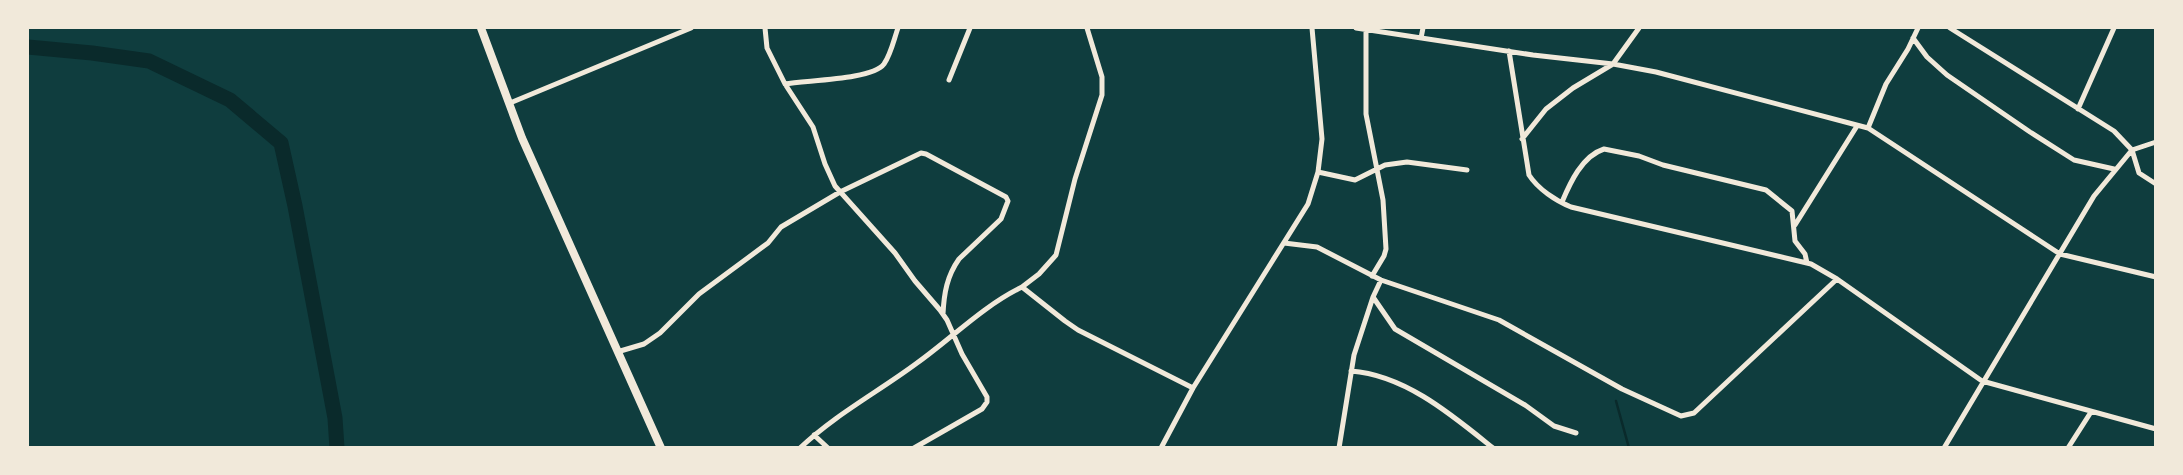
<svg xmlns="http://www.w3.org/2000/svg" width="2183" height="475" font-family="Manrope,sans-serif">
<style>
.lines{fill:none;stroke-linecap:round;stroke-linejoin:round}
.stream{stroke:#0a2a2b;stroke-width:2.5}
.river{stroke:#0a2a2b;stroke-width:15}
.minor{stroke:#f1e9da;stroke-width:5}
.trunk{stroke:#f1e9da;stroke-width:8}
</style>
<rect width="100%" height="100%" fill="#0f3d3e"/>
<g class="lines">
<path class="stream" d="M1616,401L1629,448"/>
<path class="river" d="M28,47L92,53L149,61L230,100L281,143L295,206L335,418L337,448"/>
<path class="minor" d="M765,28L767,48L785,84L813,127L825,164L835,186L895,253L915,281L940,310L947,320L962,354L987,397V402L982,409L914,448
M1087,28L1102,77V95L1075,179L1056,255L1039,274L1022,287L1065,321L1078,330L1193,388
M1356,28L1533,55L1613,64L1656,72L1868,128L2060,254L2156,277
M1950,28L2114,131L2132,150L2139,173L2156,184
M1366,29V114L1383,200L1386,249L1384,256L1372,276
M1421,38L1423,28
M1913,38L1927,57L1947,75L2030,132L2074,160L2114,169
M1509,51L1529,175C1538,189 1556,201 1571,207L1811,264L1837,279L1982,381L2156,429
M949,80L970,28
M785,84C806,80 872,80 884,64C891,54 894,39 898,28
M510,103L691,28
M2078,109L2114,28
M1868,128L1886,84L1908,49L1918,28
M1522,139L1546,109L1573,88L1613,64L1639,28
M1318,172L1355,180L1385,165L1407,162L1467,170
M1562,202C1570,183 1582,156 1604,149L1639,156L1663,165L1766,190L1792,211L1795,241L1805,254L1807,263
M1795,225L1857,126
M1284,243L1317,247L1381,280L1499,320L1622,389L1681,416L1694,413L1837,279
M1381,280L1373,297L1395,329L1525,405L1554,426L1576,433
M617,352L644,344L660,333L699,294L768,243L781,227L840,192L921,153L926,154L1006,197L1008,201L1001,219L959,259C947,276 944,293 943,314
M1351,371C1405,375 1452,415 1493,448
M814,435L828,448
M800,448C836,414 878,392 917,363C952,338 983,306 1022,287
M1161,448L1193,388L1308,204L1318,172L1322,139L1312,28
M1339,448L1354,355L1373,297
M1944,448L2094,196L2132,150L2156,142
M2068,448L2091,412"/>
<path class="trunk" d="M481,28L522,138L661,448"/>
</g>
<rect width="2183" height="475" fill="none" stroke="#f1e9da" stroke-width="58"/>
</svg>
